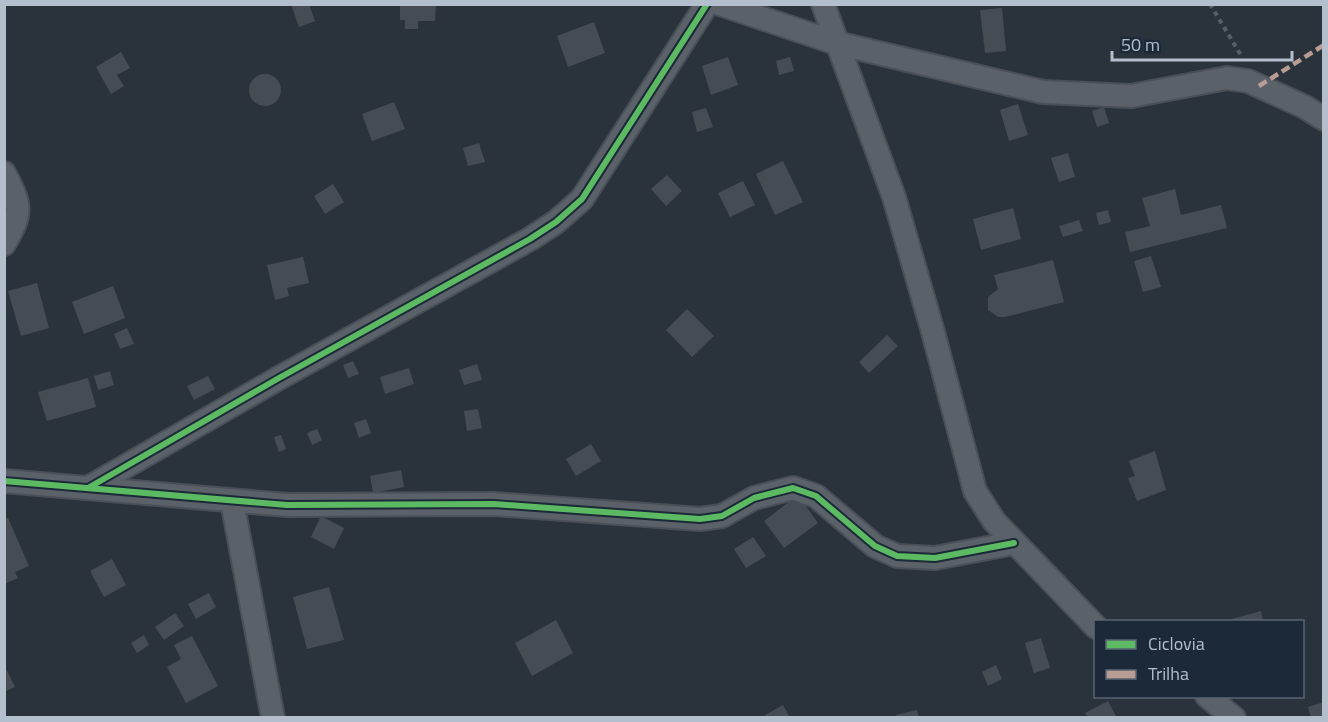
<svg xmlns="http://www.w3.org/2000/svg" width="1328" height="722" font-family="'Titillium Web',sans-serif">
<style>
.building{fill:#454c54}
.lines{fill:none;stroke-linecap:round;stroke-linejoin:round}
.minor-casing{stroke:#494f56;stroke-width:26}
.path{stroke:#586067;stroke-width:4;stroke-dasharray:4.5 4.5;stroke-linecap:butt}
.minor{stroke:#5b6169;stroke-width:22}
.quiet{stroke:#b99d93;stroke-width:4.5;stroke-dasharray:9 4.5;stroke-linecap:butt}
.cycleway-casing{stroke:#1c2938;stroke-width:10}
.cycleway{stroke:#5cba63;stroke-width:6}
</style>
<rect width="100%" height="100%" fill="#2a333c"/>
<path class="building" d="M291,4H309L315,21L299,27Z
M400,4H436L435,21H418V29H405V20H400Z
M1002,8L1006,51L985,53L980,10Z
M594,22L605,53L568,67L557,36Z
M121,52L130,68L117,75L124,86L111,94L96,67Z
M728,57L738,85L711,95L702,66Z
M790,57L794,71L779,75L776,61Z
M249 90a16 16 0 1 1 32 0a16 16 0 1 1-32 0Z
M394,102L405,129L372,141L362,114Z
M1018,104L1028,135L1009,141L1000,110Z
M1104,107L1109,123L1097,127L1092,111Z
M706,108L713,127L697,132L692,112Z
M479,143L485,162L468,166L463,148Z
M1068,153L1075,177L1059,182L1051,158Z
M783,161L803,202L775,215L756,174Z
M667,175L682,191L666,206L651,189Z
M743,181L755,205L730,217L718,193Z
M333,184L344,202L325,214L314,196Z
M1175,189L1181,215L1221,205L1227,228L1130,252L1125,232L1150,226L1142,198Z
M1013,208L1021,239L981,250L973,219Z
M1108,210L1111,222L1099,225L1096,213Z
M1079,220L1083,231L1063,237L1059,226Z
M1151,256L1161,287L1143,292L1134,261Z
M303,257L309,283L287,288L289,296L275,300L267,265Z
M1053,260L1064,302L1005,317H998L988,310V297L998,289L994,275Z
M37,283L49,328L21,336L8,291Z
M113,286L125,318L84,334L72,302Z
M687,309L714,336L692,357L666,330Z
M127,328L134,344L120,349L114,334Z
M887,335L898,346L869,373L859,362Z
M353,361L359,374L348,378L343,365Z
M477,364L482,380L464,385L459,370Z
M409,368L414,384L385,394L380,377Z
M110,371L114,385L98,390L94,376Z
M208,376L215,389L194,400L187,386Z
M88,378L96,407L47,421L38,392Z
M478,409L482,428L467,431L464,411Z
M366,419L371,433L359,438L354,423Z
M317,429L322,440L312,445L307,433Z
M281,435L286,449L279,452L274,437Z
M591,444L601,461L576,476L566,459Z
M1155,451L1166,490L1137,501L1128,478L1135,476L1129,461Z
M401,470L404,487L373,493L370,476Z
M798,495L818,523L784,548L764,521Z
M321,516L344,528L334,549L311,537Z
M8,518L29,566L15,572L18,578L4,584V519Z
M753,537L766,556L746,568L734,549Z
M112,559L126,585L104,597L90,571Z
M329,587L344,640L307,649L293,597Z
M209,593L216,607L196,619L188,604Z
M1261,611L1263,622H1233L1232,619Z
M175,613L184,626L164,640L155,627Z
M556,620L573,653L532,676L515,643Z
M144,635L149,645L137,653L131,643Z
M192,636L218,686L186,703L167,667L181,659L174,645Z
M1041,638L1050,668L1034,673L1025,643Z
M4,665L15,687L4,692Z
M996,665L1002,679L988,686L982,672Z
M1108,701L1117,718H1088L1085,713Z
M1324,702V718H1311L1308,707Z
M783,705L790,718H767L765,715Z
M917,710L919,718H897L896,715Z"/>
<g class="lines">
<g class="minor-casing">
<path id="minor" d="M720,4L836,43L1043,92L1131,96L1227,78L1248,81L1305,107L1324,119
M823,4L894,197L933,332L975,491L994,521L1096,627
M4,173C21,205 23,213 4,244
M4,481L287,505L494,504L700,519L722,516L754,498L793,488L816,496L875,546L897,556L935,558L1014,543
M88,488L279,378L530,239L556,222L582,199L707,4
M232,501L273,718
M1207,696L1234,718"/>
</g>
<path class="path" d="M1210,4L1242,57"/>
<use href="#minor" class="minor"/>
<path class="quiet" d="M1259,86L1324,45"/>
<g class="cycleway-casing">
<path id="cycleway" d="M4,481L287,505L494,504L700,519L722,516L754,498L793,488L816,496L875,546L897,556L935,558L1014,543
M88,488L279,378L530,239L556,222L582,199L707,4"/>
</g>
<use href="#cycleway" class="cycleway"/>
</g>
<rect width="1328" height="722" fill="none" stroke="#b4bfcd" stroke-width="12"/>
<rect x="1094" y="620" width="210" height="78" fill="#1c2938" stroke="#596574" stroke-width="1.5"/>
<rect x="1106" y="640" width="30" height="9" fill="#5cba63" stroke="#596574" stroke-width="1.5"/>
<text x="1148" y="650" font-size="18" fill="#b4bfcd">Ciclovia</text>
<rect x="1106" y="670" width="30" height="9" fill="#b99d93" stroke="#596574" stroke-width="1.5"/>
<text x="1148" y="680" font-size="18" fill="#b4bfcd">Trilha</text>
<path d="M1112 51v9h180v-9" fill="none" stroke="#b4bfcd" stroke-width="3"/>
<text x="1121" y="51" font-size="18" fill="#b4bfcd" stroke="#1c2938" stroke-width="4.5" paint-order="stroke">50 m</text>
</svg>
